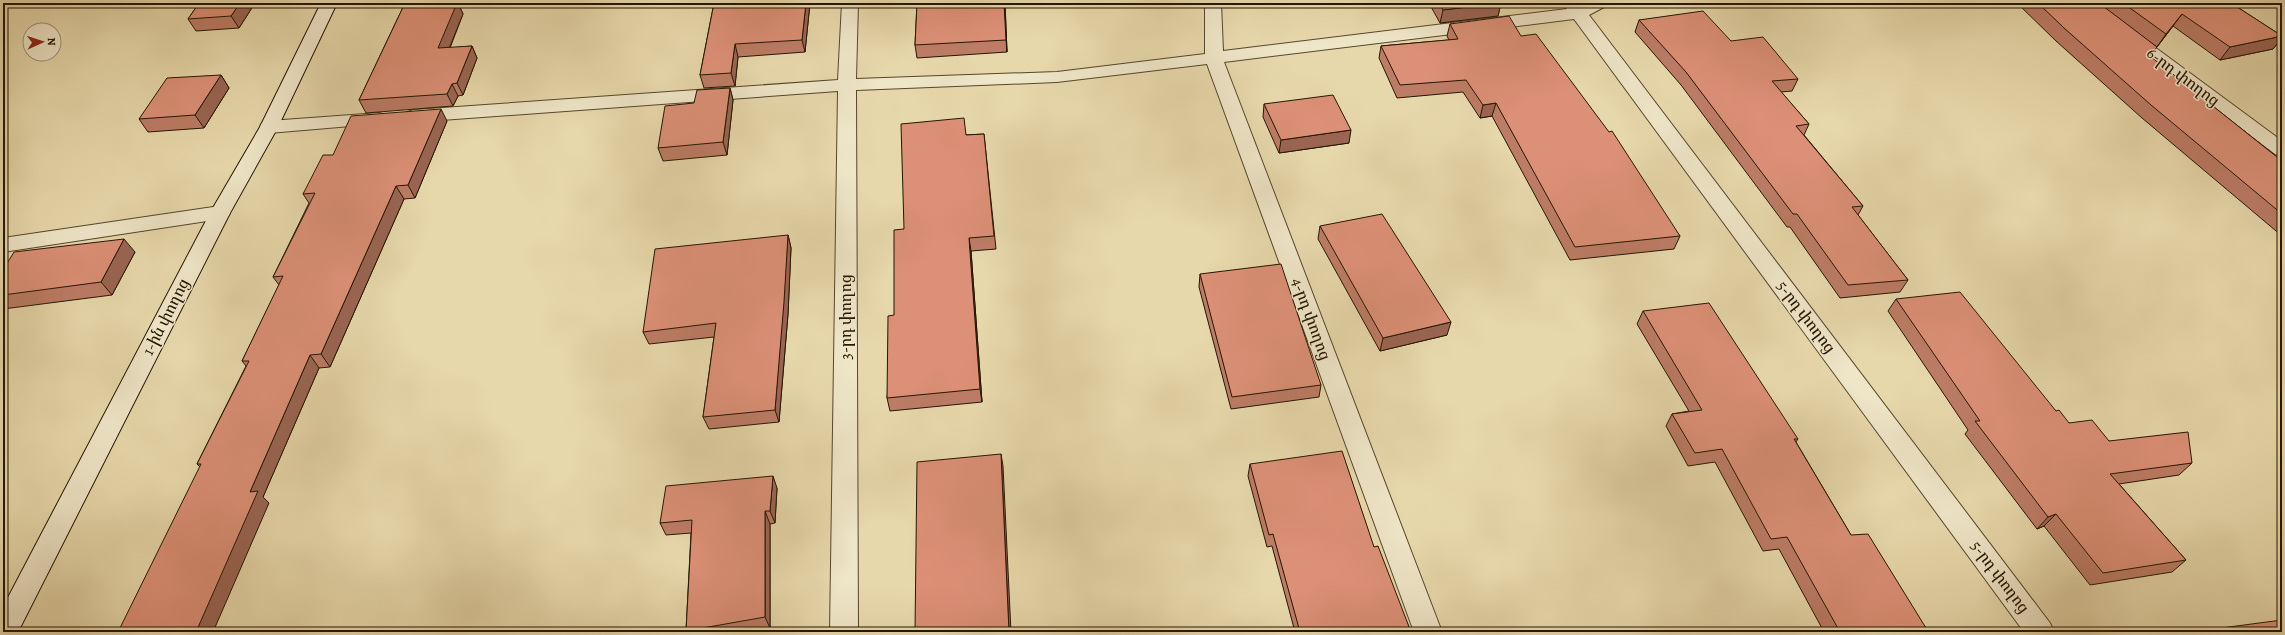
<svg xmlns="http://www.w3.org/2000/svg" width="2285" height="635" font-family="Alegreya,'Noto Serif Armenian',serif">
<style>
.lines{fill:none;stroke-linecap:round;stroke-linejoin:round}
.minor-casing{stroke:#56462c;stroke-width:2}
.secondary-casing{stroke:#251501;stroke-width:2}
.minor{fill:#efe6c8;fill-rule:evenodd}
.secondary{fill:#efe6c8;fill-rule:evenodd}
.wall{fill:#bd7c66;stroke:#251501}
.shaded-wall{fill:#9a6553;stroke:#251501}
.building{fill:#dc9077;stroke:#251501}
.labels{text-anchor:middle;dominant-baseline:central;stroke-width:3;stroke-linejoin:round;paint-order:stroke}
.street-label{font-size:16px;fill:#251501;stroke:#efe6c8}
</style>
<rect width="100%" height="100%" fill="#e7d8ab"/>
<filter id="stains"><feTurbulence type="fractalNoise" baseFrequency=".005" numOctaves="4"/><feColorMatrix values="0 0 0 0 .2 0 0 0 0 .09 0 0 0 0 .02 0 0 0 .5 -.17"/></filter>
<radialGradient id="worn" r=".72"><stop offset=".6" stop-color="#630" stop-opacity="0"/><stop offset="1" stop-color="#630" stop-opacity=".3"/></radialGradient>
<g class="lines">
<g class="minor-casing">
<path id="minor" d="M842,3H858L856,79L1057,72L1205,54V3H1221L1223,51L1567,9L1563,3H1580L1581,5L1585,3H1606L1604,7L1589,15L2050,623L2054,632H2024L1574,19L1224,62L1442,632H1414L1207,64L1057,82L856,90L858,632H830L838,91L414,122L407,120L405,116L407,112L414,110L838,80Z
M2076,3H2095L2282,141V156L2275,154Z
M379,113L386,115L388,119L386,123L269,133L262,131L260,127L262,123L269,121Z
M220,206L227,208L230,213L227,218L3,252V238Z"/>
</g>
<g class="secondary-casing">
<path id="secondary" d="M321,3H337L278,127L230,213L18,632H3V607L210,213L260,127Z"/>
</g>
<use href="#minor" class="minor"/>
<use href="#secondary" class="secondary"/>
</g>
<path class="wall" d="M199,3H255L239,28L196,31L188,19Z
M405,3H460L459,5L463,14L450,48L472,46L477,58L463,95L458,96L453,106L366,113L359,100Z
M714,3H810L805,52L738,57L735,86L704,88L700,75Z
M917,3H1005L1007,52L917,58L915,45Z
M1429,3H1501L1498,16L1440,23Z
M2017,3H2231L2282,36V38L2273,49L2220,60L2173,26L2157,47L2155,45L2150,56L2282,161V236L2142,118L2056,41Z
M1639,20L1731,41L1798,79L1792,91L1781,92L1809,124L1804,135L1863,206L1858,215L1908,280L1900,292L1840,298L1790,227H1787L1681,85L1635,32Z
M1450,24L1521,36L1680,236L1674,249L1570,260L1492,116L1480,118L1463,92L1397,98L1379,58L1381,46L1449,40L1447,36Z
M221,75L229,88L204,128L148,132L139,119Z
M730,88L733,100L727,155L663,161L658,148Z
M1264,104L1349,143L1279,153L1263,117Z
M447,121L415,198L404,199L330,367L319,368L263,497L269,503L200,467L197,464L246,366L242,361L279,285L273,277L309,203L303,194L333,155Z
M984,134L996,249L971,251L982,402L890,411L887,398L904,229L966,135Z
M1320,226L1447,335L1380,351L1318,239Z
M788,235L791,248L788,314L779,422L709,429L703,417L714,337L649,344L643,332Z
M135,252L112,295L3,309V270Z
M1200,274L1321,385L1319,397L1231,409L1199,287Z
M1896,299L2056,411L2069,423L2109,441L2192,463L2179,475L2119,484L2186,560L2172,572L2090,585L2044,526L2037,529L1965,434L1968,430L1888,311Z
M1643,311L1798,439L1796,442L1851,535L1926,628L1922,632H1824L1779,549L1763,551L1715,462L1688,466L1666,426L1672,414L1689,411L1637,324Z
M1250,464L1374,547L1411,632H1295L1272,546L1267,547L1248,476Z
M777,488L775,523L770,524V628L750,632H687L686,631L691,533L666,535L660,523Z"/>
<path class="shaded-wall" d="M240,3H255L239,28L231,16Z
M449,3H460L459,5L463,14L444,61L438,48Z
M806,3H810L805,52L802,40Z
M1004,3H1005L1007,52L1006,40Z
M1501,3L1498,16L1440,23L1443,10Z
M2182,14L2173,26L2157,47L2166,34Z
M2282,36V38L2273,49L2220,60L2230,47Z
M735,44L738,57L735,86L731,73Z
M472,46L477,58L463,95L457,83Z
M221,75L229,88L204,128L195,115Z
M452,84L458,96L453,106L447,94Z
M730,88L733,100L727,155L723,142Z
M1496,103L1492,116L1480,118L1483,105Z
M441,109L447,121L415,198L408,185Z
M1351,130L1349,143L1279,153L1281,140Z
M396,186L404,199L330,367L321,354Z
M788,235L791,248L788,314L779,422L775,410Z
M969,238L971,251L982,402L980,389Z
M124,239L135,252L112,295L101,282Z
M1451,322L1447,335L1380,351L1383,338Z
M310,355L319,368L263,497L269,503L213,632H196L250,492Z
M1001,454L1003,466L1011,632H1009Z
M773,476L777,488L775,523L770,511Z
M765,511L770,524V628L765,617Z
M2056,514L2044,526L2037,529L2048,517Z"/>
<path class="building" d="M199,3H240L231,16L188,19Z
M405,3H457L438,48L472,46L457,83L452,84L447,94L359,100Z
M714,3H806L802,40L735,44L731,73L700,75Z
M917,3H1004L1006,40L915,45Z
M1439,3H1501L1443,10Z
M2038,3H2099L2157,47L2150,56L2282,161V214L2151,105L2064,28Z
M2123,3H2231L2282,36L2230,47L2182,14L2166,34Z
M1703,11L1731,41L1763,37L1798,79L1772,81L1809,124L1796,126L1863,206L1852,207L1908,280L1848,285L1797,214H1793L1686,72L1639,20Z
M1509,16L1521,36L1536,34L1609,132L1612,131L1680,236L1575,247L1496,103L1483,105L1466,80L1400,85L1381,46L1458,39L1450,24Z
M221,75L195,115L139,119L167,78Z
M730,88L723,142L658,148L665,106L694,103L697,90Z
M1333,95L1351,130L1281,140L1264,104Z
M441,109L408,185L396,186L321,354L310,355L250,492L258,491L196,632H118L201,464H197L249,361H242L283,276L273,277L315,193L303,194L323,155H333L351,116Z
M964,118L966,135L984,134L994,236L969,238L980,389L887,398L888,316L894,315V230L904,229L901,124Z
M1382,214L1451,322L1383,338L1320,226Z
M788,235L784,302L775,410L703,417L716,323L643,332L655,249Z
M124,239L101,282L3,295V270L14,252Z
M1281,264L1321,385L1232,397L1200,274Z
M1960,292L2056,411L2059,410L2069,423L2092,420L2109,441L2188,432L2192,463L2110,474L2186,560L2103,573L2056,514L2048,517L1975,421H1980L1896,299Z
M1709,303L1798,439H1794L1851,535L1868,534L1926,628L1888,632H1840L1787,537L1771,539L1722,449L1695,453L1672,414L1702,410L1643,311Z
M1342,451L1374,547L1378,546L1411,632H1300L1273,534L1269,535L1250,464Z
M1001,454L1009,632H915L917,462Z
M773,476L770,511H765V617L686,631L692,520L660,523L666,486Z
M2282,620V632H2191Z"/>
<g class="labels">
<g class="street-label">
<text transform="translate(2183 77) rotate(37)">6-րդ փողոց</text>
<text transform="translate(166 317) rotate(-63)">1-ին փողոց</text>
<text transform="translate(846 317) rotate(-90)">3-րդ փողոց</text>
<text transform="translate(1806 317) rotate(53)">5-րդ փողոց</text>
<text transform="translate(1311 319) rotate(70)">4-րդ փողոց</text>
<text transform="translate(2000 577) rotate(53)">5-րդ փողոց</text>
</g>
</g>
<rect width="2285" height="635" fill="none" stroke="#e7d8ab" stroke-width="16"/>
<rect x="4" y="4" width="2277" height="627" fill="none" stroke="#251501" stroke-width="2"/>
<rect x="8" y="8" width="2269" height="619" fill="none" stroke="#251501"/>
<g transform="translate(42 42) rotate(87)"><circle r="19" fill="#efe6c8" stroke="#9e9278"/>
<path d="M0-3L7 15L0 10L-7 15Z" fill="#8f2418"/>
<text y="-6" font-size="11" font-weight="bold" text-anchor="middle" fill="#251501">N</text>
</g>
<rect width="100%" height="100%" filter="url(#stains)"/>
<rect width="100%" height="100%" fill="url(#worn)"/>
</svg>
